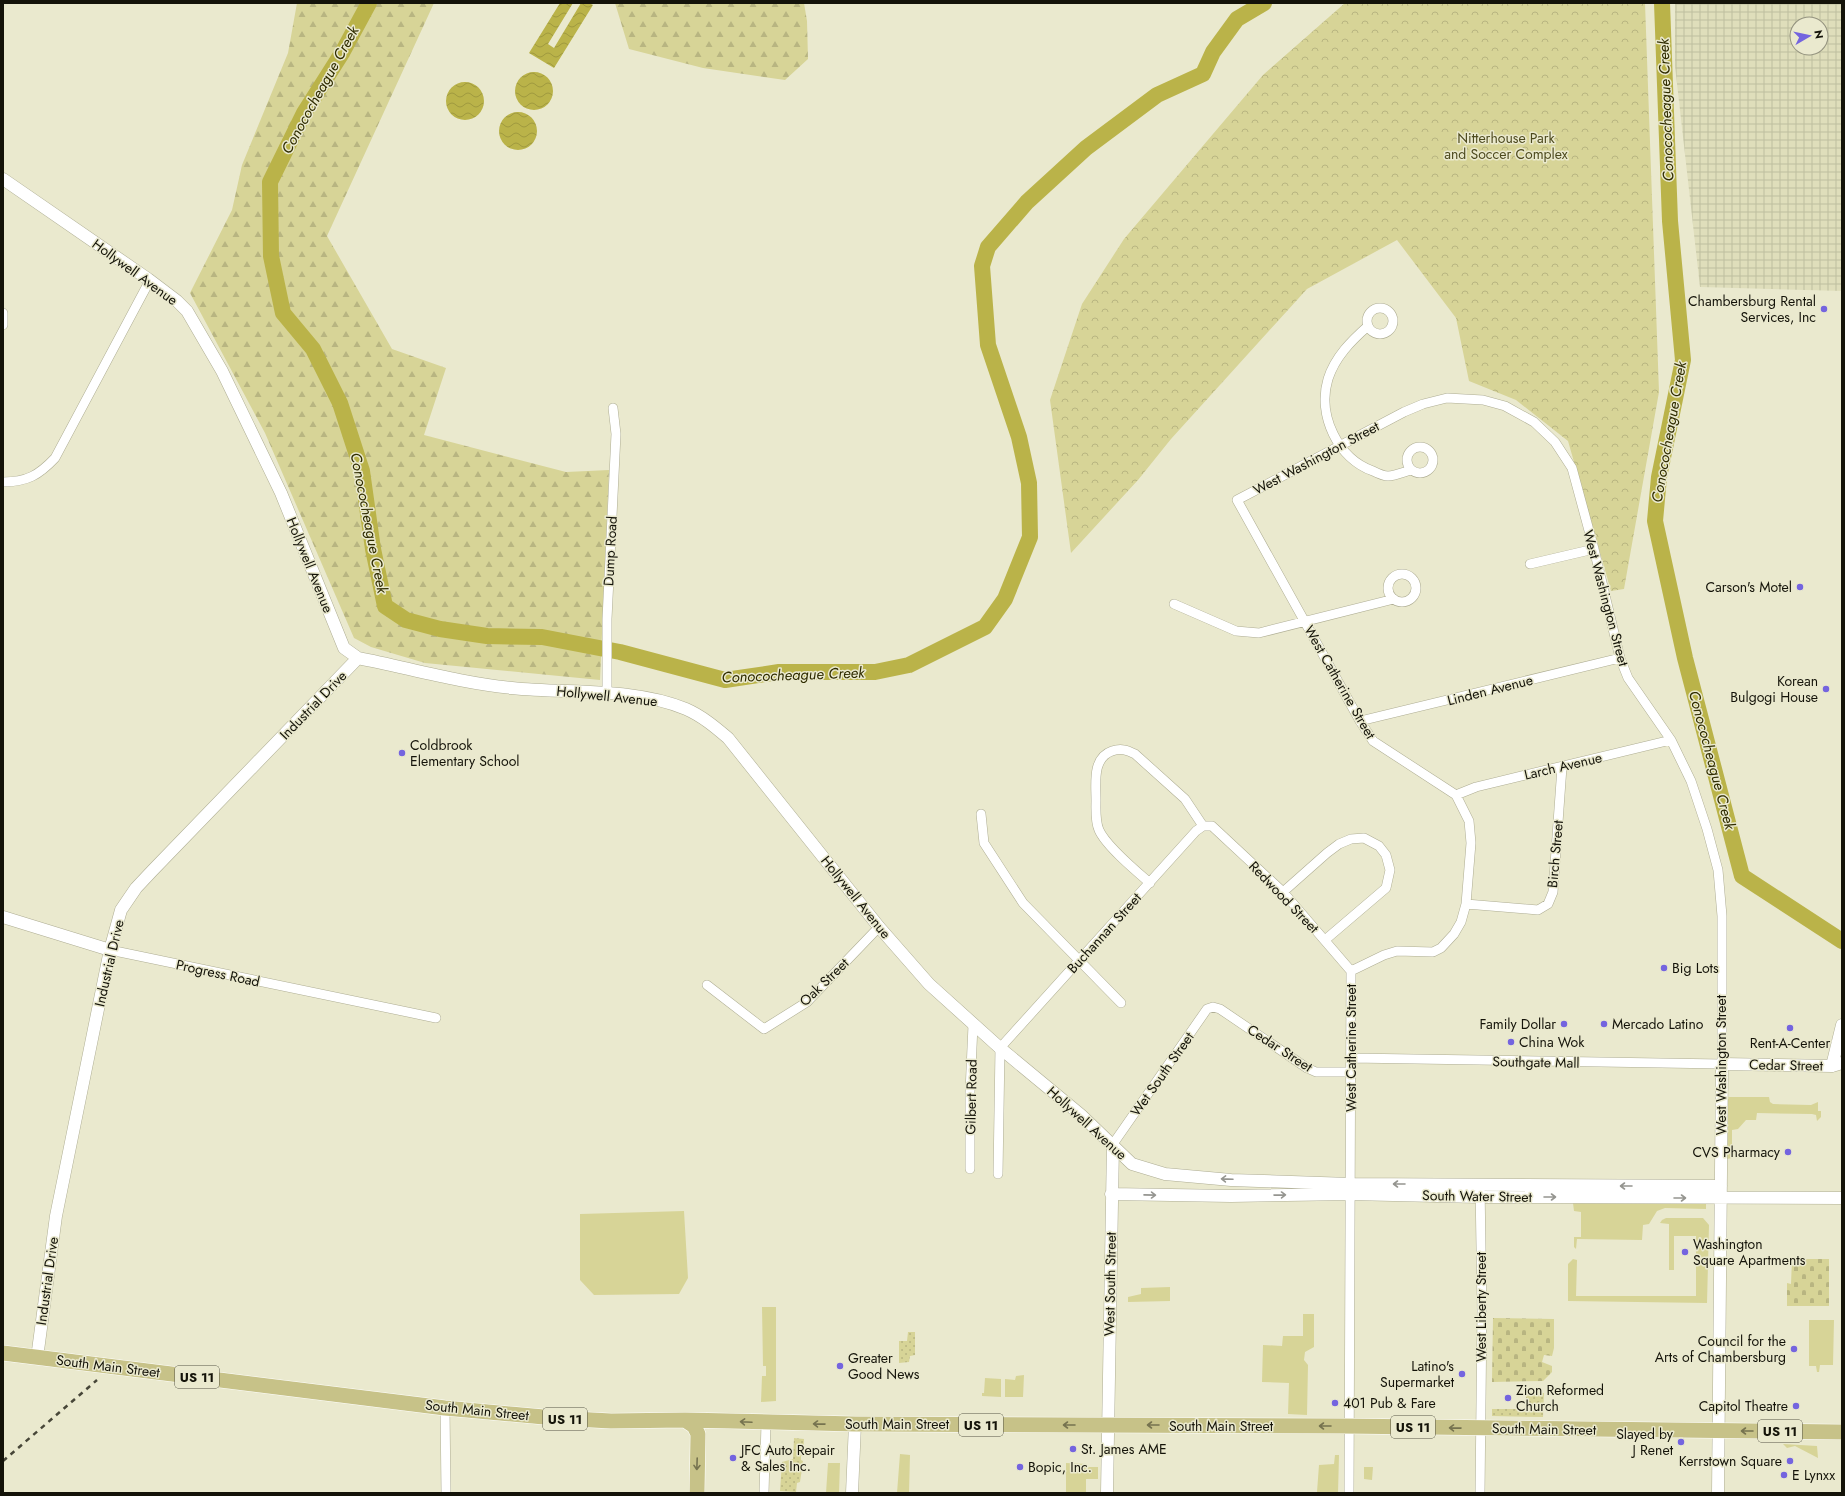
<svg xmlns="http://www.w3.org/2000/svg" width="1845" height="1496" font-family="Jost,sans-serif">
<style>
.industrial{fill:url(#industrial-grid);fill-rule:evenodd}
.grass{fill:#d7d497}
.forest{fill:url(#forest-firs)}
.cemetery{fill:url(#cemetery-stones)}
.park{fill:url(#park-crowns)}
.garden{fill:url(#garden-dots)}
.water{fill:url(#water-waves)}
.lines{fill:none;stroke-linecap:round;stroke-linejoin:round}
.river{stroke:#bab349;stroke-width:16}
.minor-casing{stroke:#aead93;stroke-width:10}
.tertiary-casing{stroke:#aead93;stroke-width:13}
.primary-casing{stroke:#fff;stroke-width:16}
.minor{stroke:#fff;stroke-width:9}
.tertiary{stroke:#fff;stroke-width:12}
.primary{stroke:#c7c288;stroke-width:15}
.rail{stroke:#474638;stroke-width:2.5;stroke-dasharray:5 5;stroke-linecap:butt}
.oneway{stroke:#959590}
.oneway2{stroke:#76734f}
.poi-dot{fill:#7464df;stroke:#eae9ce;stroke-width:1.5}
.labels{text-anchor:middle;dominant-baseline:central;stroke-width:3;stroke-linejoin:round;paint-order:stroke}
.shield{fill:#eae9ce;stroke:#545344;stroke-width:1}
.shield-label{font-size:13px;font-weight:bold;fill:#141309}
.park-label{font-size:14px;fill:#4d4a1e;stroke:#eae9ce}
.street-label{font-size:14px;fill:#141309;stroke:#eae9ce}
.poi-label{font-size:14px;fill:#141309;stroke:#eae9ce;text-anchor:start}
.water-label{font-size:15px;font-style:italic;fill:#2f2c00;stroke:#eae9ce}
</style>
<defs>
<pattern id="industrial-grid" width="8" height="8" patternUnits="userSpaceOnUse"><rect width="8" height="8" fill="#dfdebb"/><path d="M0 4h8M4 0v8" fill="none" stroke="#bebe9f"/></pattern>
<pattern id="forest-firs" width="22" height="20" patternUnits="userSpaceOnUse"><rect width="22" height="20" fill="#d7d497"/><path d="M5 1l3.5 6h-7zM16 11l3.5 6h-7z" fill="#b8b581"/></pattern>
<pattern id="cemetery-stones" width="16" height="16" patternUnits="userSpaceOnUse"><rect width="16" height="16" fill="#d7d497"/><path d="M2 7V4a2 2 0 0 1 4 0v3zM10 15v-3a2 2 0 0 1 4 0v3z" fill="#b8b581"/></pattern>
<pattern id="park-crowns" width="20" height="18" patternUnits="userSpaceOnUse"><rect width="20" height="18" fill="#d7d497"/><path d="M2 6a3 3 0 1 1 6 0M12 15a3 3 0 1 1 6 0" fill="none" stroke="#b8b581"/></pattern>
<pattern id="garden-dots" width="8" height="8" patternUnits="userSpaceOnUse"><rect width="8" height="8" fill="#d7d497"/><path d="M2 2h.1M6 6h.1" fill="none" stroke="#b8b581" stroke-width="1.8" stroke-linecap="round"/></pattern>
<pattern id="water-waves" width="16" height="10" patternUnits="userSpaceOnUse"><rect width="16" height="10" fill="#bab349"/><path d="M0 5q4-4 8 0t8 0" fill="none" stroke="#9f993e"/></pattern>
</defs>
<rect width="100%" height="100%" fill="#eae9ce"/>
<path class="industrial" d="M1675,3H1842V291L1700,287L1675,66ZM1797,24H1821V48H1797Z"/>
<path class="grass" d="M1728,1097H1769L1770,1102L1773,1104L1811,1105L1818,1102V1111H1821V1117L1817,1121L1816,1115L1812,1114L1757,1113L1756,1120H1746L1738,1129L1732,1130V1158L1727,1159Z
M1706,1202V1209L1665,1208L1657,1211L1649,1224L1643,1225L1642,1240L1577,1239L1576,1249L1574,1247V1237H1581V1212L1574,1211L1573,1203Z
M684,1211L688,1278L679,1294L594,1295L580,1280V1214Z
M1666,1218H1703L1709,1225L1707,1303L1568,1301V1264L1573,1259L1577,1260L1576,1296H1696V1236H1674V1270H1669V1224L1660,1223L1662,1220Z
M1170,1287V1301L1128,1302V1297L1141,1294V1288Z
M762,1307H776V1401L761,1402L762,1376H766V1366H763Z
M1303,1314H1314V1347L1305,1352L1304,1360L1308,1365L1307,1415L1288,1414L1289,1383L1262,1382L1263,1345L1282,1346L1283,1336H1303Z
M1809,1320H1834L1833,1365H1820L1819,1372H1817L1816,1366H1809Z
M1024,1375L1023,1397H1005V1379L1015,1380L1016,1376Z
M985,1378L1001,1379V1397L982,1396V1393H984Z
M1783,1444L1817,1446L1818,1458L1795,1446L1787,1448Z
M900,1454L910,1455L909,1493H897Z
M1335,1455H1339L1338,1493L1317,1492L1319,1465L1334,1464Z
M828,1463H840L839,1493H826Z
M1066,1463L1087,1464V1467H1098V1479H1086V1493H1066Z
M1364,1467H1373L1372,1480L1364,1479Z"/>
<path class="forest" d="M297,3H434L327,236L392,349L446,368L424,435L566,472L609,470L600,680L425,663L371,647L354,638L265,433L190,293L232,210L242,165L288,53Z
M615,3H804L807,21L808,59L785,80L703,68L629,49Z"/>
<path class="cemetery" d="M1792,1259H1829V1306H1787V1283L1791,1284Z
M1493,1318L1554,1319V1348L1552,1356L1544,1355L1542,1362L1552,1366V1372L1543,1381L1492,1382Z"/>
<path class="park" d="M1345,3H1645L1659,392L1624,589L1611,591L1568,441L1516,400L1469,381L1456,318L1397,240L1307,289L1171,439L1138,480L1071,553L1050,400L1082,304L1124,239L1263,75Z"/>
<path class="garden" d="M908,1332H915V1355L910,1356L909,1362L899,1363V1341H907Z
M1526,1392L1544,1393L1543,1417L1492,1416V1409H1526Z
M794,1438L804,1439L803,1456H801V1460L803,1461L800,1482L797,1483L796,1492L780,1491L782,1462L793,1459Z"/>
<path class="water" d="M560,3H573L548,44L554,48L581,3H589L593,5L554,68L529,53Z
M515 91a19 19 0 1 1 38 0a19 19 0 1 1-38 0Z
M446 101a19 19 0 1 1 38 0a19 19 0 1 1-38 0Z
M499 131a19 19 0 1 1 38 0a19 19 0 1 1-38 0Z"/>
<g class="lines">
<path class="river" d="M369,3L342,53L304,113L270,182L271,256L283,313L313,349L340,403L362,471L373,549L385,606L406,620L440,629L487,636L542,637L620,652L725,680L779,672H875L909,665L985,627L1005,599L1030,537L1029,483L1019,437L988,345L982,266L988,247L1027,202L1086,148L1157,95L1203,74L1213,52L1237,19L1264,3
M1662,3L1670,221L1683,360L1659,477L1655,521L1685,658L1742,876L1842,941"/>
<g class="minor-casing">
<path id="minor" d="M1367 321a13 13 0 1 1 26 0a13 13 0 1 1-26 0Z
M3,313V325
M1368,326C1351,341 1335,357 1328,379C1317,415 1338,459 1373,471C1377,473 1383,476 1388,476C1395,476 1404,472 1411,470
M1407 460a13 13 0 1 1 26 0a13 13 0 1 1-26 0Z
M3,482C27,482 39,475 55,458L150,280
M1530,564L1594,549
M1388 588a14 14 0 1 1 28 0a14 14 0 1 1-28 0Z
M1174,604L1236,631L1259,633L1394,599
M607,694V619L616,434L613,408
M1360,721L1620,658
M1456,795L1476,787L1671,740
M981,814L984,843L1023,903L1121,1003
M1150,883C1136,871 1106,846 1099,830C1095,821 1096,810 1096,800C1096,783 1092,758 1112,751C1121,748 1127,750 1135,754L1185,799L1203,826
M1283,892L1327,853L1339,844L1351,839L1364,838L1379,846L1386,855L1390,870L1386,888L1325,940
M1466,904L1538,910L1548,904L1553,892L1562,767
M110,950L436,1018
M707,985L764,1029L807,1002L879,927
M1351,1058L1722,1064V916L1718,870L1707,829L1691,781L1671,740L1628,678L1620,658L1594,549L1572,468L1555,442L1534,422L1505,406L1483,400L1447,398L1423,404L1404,412L1237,500L1360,721L1373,741L1456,795L1469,821L1471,843L1466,904L1461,922L1454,934L1441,948L1433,952L1397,951L1384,955L1351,971
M1113,1144L1207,1009L1213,1007L1220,1009L1307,1068L1316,1072H1351
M970,1169V1092L973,1025
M998,1174L1000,1048L1196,831L1203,826H1212L1283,892L1351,971
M445,1408L446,1493
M764,1493L766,1423
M1349,1493L1351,971
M1480,1493L1482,1310L1480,1185"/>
</g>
<g class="tertiary-casing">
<path id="tertiary" d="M3,179L148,279L177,301L187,311L222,371L281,493L344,648L358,658C409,668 460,683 512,688C568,694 633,687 686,709C702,716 715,727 728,738L879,927L929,984L1000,1048L1081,1115L1132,1164L1165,1174L1231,1180L1350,1184L1721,1186
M3,917L110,950
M1832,1066L1842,1025
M1111,1194L1231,1196L1350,1194L1480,1197L1842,1198
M37,1358L56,1216L110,950L121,910L136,888L152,871L358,658
M852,1493L855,1424
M1107,1493L1113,1144
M1718,1493L1722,1064L1832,1066L1842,1063"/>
</g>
<g class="primary-casing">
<path id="primary" d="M3,1353L445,1408L555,1418L611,1421L685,1420L855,1424L1342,1426L1842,1432
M685,1420L694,1426L698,1434L697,1493"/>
</g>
<use href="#minor" class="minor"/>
<use href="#tertiary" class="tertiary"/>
<use href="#primary" class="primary"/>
<path class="rail" d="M3,1461L97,1380"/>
</g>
<defs><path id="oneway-shaft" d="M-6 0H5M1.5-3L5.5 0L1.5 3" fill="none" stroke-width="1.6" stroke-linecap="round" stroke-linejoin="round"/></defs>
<g class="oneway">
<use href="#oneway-shaft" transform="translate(1227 1179) rotate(-178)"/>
<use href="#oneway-shaft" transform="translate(1399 1184) rotate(-180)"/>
<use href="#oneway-shaft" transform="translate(1626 1186) rotate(-180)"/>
<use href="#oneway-shaft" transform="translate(1150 1195) rotate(1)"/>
<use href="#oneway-shaft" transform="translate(1280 1195) rotate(-1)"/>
<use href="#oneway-shaft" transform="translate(1550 1197)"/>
<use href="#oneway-shaft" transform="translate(1680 1198)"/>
</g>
<g class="oneway2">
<use href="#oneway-shaft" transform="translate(746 1422) rotate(-177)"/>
<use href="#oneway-shaft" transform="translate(819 1424) rotate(-179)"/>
<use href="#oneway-shaft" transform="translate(1069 1425) rotate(-180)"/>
<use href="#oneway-shaft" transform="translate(1153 1425) rotate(-180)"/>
<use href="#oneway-shaft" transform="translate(1325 1426) rotate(-180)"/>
<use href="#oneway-shaft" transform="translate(1455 1428) rotate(-179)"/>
<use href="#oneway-shaft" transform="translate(1747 1431) rotate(-180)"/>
<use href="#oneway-shaft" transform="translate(697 1464) rotate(92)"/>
</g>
<g class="poi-dot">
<circle cx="1824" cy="309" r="4"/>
<circle cx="1800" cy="587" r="4"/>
<circle cx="1826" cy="689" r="4"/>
<circle cx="402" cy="753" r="4"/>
<circle cx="1664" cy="968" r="4"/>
<circle cx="1564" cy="1024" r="4"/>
<circle cx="1604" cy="1024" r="4"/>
<circle cx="1790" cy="1028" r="4"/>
<circle cx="1511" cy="1042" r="4"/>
<circle cx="1788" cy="1152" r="4"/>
<circle cx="1685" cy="1252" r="4"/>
<circle cx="1794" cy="1349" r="4"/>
<circle cx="840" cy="1366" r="4"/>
<circle cx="1462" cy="1374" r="4"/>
<circle cx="1508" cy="1398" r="4"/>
<circle cx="1335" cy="1403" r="4"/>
<circle cx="1796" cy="1406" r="4"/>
<circle cx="1681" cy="1442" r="4"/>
<circle cx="1073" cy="1449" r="4"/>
<circle cx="733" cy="1458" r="4"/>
<circle cx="1790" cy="1461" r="4"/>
<circle cx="1020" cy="1467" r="4"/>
<circle cx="1784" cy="1475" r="4"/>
</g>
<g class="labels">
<g class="shield">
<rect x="175" y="1366" width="44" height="22" rx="3"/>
<rect x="543" y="1408" width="44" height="22" rx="3"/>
<rect x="959" y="1414" width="44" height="22" rx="3"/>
<rect x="1391" y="1416" width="44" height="22" rx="3"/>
<rect x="1758" y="1420" width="44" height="22" rx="3"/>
</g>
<g class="shield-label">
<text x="197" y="1377">US 11</text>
<text x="565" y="1419">US 11</text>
<text x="981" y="1425">US 11</text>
<text x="1413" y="1427">US 11</text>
<text x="1780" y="1431">US 11</text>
</g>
<g class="park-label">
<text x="1506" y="138">Nitterhouse Park<tspan x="1506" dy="16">and Soccer Complex</tspan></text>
</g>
<g class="street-label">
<text transform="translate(135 272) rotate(36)">Hollywell Avenue</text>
<text transform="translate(1316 458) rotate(-28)">West Washington Street</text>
<text transform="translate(610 551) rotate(-87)">Dump Road</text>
<text transform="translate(310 565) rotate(68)">Hollywell Avenue</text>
<text transform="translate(1606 598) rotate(75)">West Washington Street</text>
<text transform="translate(1340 682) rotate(60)">West Catherine Street</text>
<text transform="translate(1490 690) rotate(-14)">Linden Avenue</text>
<text transform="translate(607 696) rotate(6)">Hollywell Avenue</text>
<text transform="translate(313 705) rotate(-46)">Industrial Drive</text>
<text transform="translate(1563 766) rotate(-13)">Larch Avenue</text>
<text transform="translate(1555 854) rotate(-85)">Birch Street</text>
<text transform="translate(856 897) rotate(51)">Hollywell Avenue</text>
<text transform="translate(1284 897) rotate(46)">Redwood Street</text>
<text transform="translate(1104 933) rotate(-48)">Buchannan Street</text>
<text transform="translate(109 963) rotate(-77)">Industrial Drive</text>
<text transform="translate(218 973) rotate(12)">Progress Road</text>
<text transform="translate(824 982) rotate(-44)">Oak Street</text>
<text transform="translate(1280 1048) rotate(33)">Cedar Street</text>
<text transform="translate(1351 1048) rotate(-90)">West Catherine Street</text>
<text transform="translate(1536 1062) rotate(1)">Southgate Mall</text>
<text transform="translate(1721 1065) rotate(-90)">West Washington Street</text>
<text transform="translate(1786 1065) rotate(1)">Cedar Street</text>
<text transform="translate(1162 1074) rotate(-55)">Wet South Street</text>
<text transform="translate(971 1097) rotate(-89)">Gilbert Road</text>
<text transform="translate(1087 1123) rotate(42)">Hollywell Avenue</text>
<text transform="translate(1477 1196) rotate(1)">South Water Street</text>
<text transform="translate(47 1281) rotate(-82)">Industrial Drive</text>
<text transform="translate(1110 1284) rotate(-89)">West South Street</text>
<text transform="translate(1481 1307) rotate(-90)">West Liberty Street</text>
<text transform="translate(108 1366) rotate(7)">South Main Street</text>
<text transform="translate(477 1410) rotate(6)">South Main Street</text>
<text x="897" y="1424">South Main Street</text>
<text x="1221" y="1426">South Main Street</text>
<text transform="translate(1544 1429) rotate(1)">South Main Street</text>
</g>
<g class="poi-label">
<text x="1816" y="301" text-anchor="end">Chambersburg Rental<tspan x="1816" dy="16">Services, Inc</tspan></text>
<text x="1792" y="587" text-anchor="end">Carson's Motel</text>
<text x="1818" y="681" text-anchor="end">Korean<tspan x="1818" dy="16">Bulgogi House</tspan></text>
<text x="410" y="745">Coldbrook<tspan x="410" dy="16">Elementary School</tspan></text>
<text x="1672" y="968">Big Lots</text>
<text x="1556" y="1024" text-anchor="end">Family Dollar</text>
<text x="1612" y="1024">Mercado Latino</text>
<text x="1519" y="1042">China Wok</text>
<text x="1790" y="1043" text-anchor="middle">Rent-A-Center</text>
<text x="1780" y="1152" text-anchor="end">CVS Pharmacy</text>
<text x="1693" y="1244">Washington<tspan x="1693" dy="16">Square Apartments</tspan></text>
<text x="1786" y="1341" text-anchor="end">Council for the<tspan x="1786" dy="16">Arts of Chambersburg</tspan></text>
<text x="848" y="1358">Greater<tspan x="848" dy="16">Good News</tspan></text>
<text x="1454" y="1366" text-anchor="end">Latino's<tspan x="1454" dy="16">Supermarket</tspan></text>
<text x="1516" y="1390">Zion Reformed<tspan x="1516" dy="16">Church</tspan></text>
<text x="1343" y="1403">401 Pub &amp; Fare</text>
<text x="1788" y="1406" text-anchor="end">Capitol Theatre</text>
<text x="1673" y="1434" text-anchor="end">Slayed by<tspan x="1673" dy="16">J Renet</tspan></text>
<text x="1081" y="1449">St. James AME</text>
<text x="741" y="1450">JFC Auto Repair<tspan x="741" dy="16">&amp; Sales Inc.</tspan></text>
<text x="1782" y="1461" text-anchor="end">Kerrstown Square</text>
<text x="1028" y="1467">Bopic, Inc.</text>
<text x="1792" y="1475">E Lynxx</text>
</g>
<g class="water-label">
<text transform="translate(320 90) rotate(-61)">Conococheague Creek</text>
<text transform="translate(1666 110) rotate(-92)">Conococheague Creek</text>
<text transform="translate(1669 432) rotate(-80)">Conococheague Creek</text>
<text transform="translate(369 523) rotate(79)">Conococheague Creek</text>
<text transform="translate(793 675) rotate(-2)">Conococheague Creek</text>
<text transform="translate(1712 760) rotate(75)">Conococheague Creek</text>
</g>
</g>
<rect width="1845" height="1496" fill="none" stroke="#141309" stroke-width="8"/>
<g transform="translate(1809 36) rotate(81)"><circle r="19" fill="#eae9ce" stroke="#94937f"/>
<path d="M0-3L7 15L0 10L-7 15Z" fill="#7464df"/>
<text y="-6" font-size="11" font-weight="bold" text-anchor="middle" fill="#141309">N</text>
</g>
</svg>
